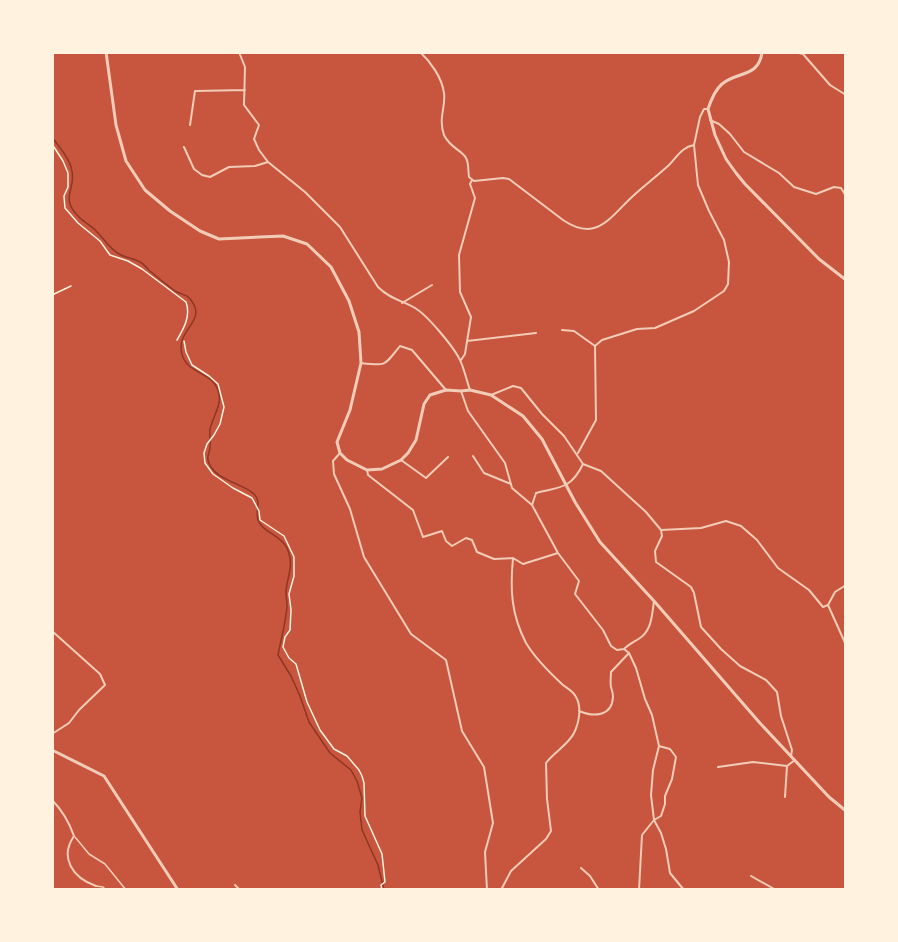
<svg xmlns="http://www.w3.org/2000/svg" width="898" height="942" font-family="'Nunito Sans',sans-serif">
<style>
.lines{fill:none;stroke-linecap:round;stroke-linejoin:round}
.stream{stroke:#8f3625;stroke-width:1.5}
.path{stroke:#fff3e0;stroke-width:1.5}
.pedestrian{stroke:#f1ccb7;stroke-width:1.5}
.minor{stroke:#f1ccb7;stroke-width:2}
.tertiary{stroke:#f1ccb7;stroke-width:3}
</style>
<rect width="100%" height="100%" fill="#c8553d"/>
<g class="lines">
<path class="stream" d="M52,137C58,146 69,157 71,167C78,190 58,196 79,217C85,223 92,226 97,232C104,239 110,249 119,254C126,258 134,258 140,262C144,264 147,268 150,271C158,278 167,285 175,291C184,296 187,293 193,303C204,320 180,330 181,348C182,374 211,370 218,390C223,404 213,416 210,429C209,435 211,441 210,447C210,452 207,455 208,460C212,480 243,483 254,494C262,502 255,511 258,520C263,533 281,535 287,548C295,566 287,575 286,592C286,597 287,601 287,606C286,622 281,639 278,655L291,676L300,696L309,722L330,753L351,770L357,781L362,798L360,812L362,830L378,865L384,890"/>
<path class="path" d="M52,144L63,161L68,173V187L64,196L65,208L78,223L100,241L110,255L128,261L142,269L186,302C191,316 184,328 177,340
M52,295L71,286
M184,341L186,352L192,365L209,376L218,384L224,407L220,424L214,435L207,444L204,453L205,463L213,474L233,488L252,498L259,511L260,520L284,536L294,557V576L289,594L291,610L290,630L285,637L283,647L289,658L296,664L307,702L320,730L334,749L347,756L359,770L362,776L364,783L365,816L382,854L385,882L381,885L382,890"/>
<path class="pedestrian" d="M75,837L89,854L105,864L126,890
M96,886L103,887L106,890"/>
<path class="minor" d="M239,52L245,67L244,105L259,125L254,139L259,150L268,162L305,192L340,227L378,287C390,299 401,300 415,308C427,315 452,345 459,358C464,367 466,379 470,390
M420,52C431,62 442,78 444,93C446,107 438,118 444,135C450,148 462,150 466,158C469,163 468,171 469,177L474,181L503,178L509,179L563,220C597,243 610,217 633,196C645,185 657,176 669,165C677,157 682,147 694,145L700,117L704,109H708
M795,52L803,54L830,85L846,95
M710,120L719,124L730,134L744,152L779,173L794,187L816,194L834,187L841,188L846,196
M190,125L195,91L245,90
M184,147L194,169L202,175L210,177L229,167L255,166L268,162
M845,280L846,271
M402,303L432,285
M562,330L574,331L595,346
M467,341L536,333
M461,360L465,354L471,317L460,292L459,255L475,198L470,184L472,180
M361,363C387,366 384,366 400,346L412,350L446,390
M461,391L468,411L505,463L512,488L532,505L558,553L579,581L575,594L603,630L611,646L617,650L624,649L629,653L636,668L645,699L652,715L659,746L653,770L651,795L654,820L642,835L639,890
M491,395L513,386L521,388L542,414L564,436L583,464L601,471L646,512L661,530L662,536L655,551L656,562L691,587L694,593L701,627L721,649L740,666L766,680L777,692L781,716L792,750L791,756
M340,453L333,461L334,474L350,509L364,557L411,634L446,660L462,731L484,767L493,823L485,852L487,890
M578,453L596,420L595,346L602,340L637,329L655,328L694,311L724,291L728,284L729,262L724,240L709,211L698,185L694,145
M473,456L484,473L511,484
M401,460L426,478L448,457
M367,470L368,475L413,510L423,537L442,531L446,541L452,546L466,538L472,540L477,552L494,559L513,558L523,564L558,553
M532,505L536,493C560,487 571,489 583,464
M661,530L701,528L726,521L741,526L757,540L778,568L809,590L823,607L828,605L835,592L846,585
M828,605L846,645
M52,631L100,674L105,685L79,710L69,723L52,734
M624,649C629,644 634,642 640,638C652,630 652,614 654,601
M579,711C593,717 612,717 613,697C613,692 612,691 611,687C610,682 611,676 611,672L629,653
M659,746L670,749L676,757L672,779L665,796V804L661,816L654,820L661,833L666,849L670,873L684,890
M718,767L753,762L787,766
M785,797L787,766L795,760
M52,800C63,811 69,822 74,836C59,858 73,878 96,886
M581,868L590,876L599,890
M751,876L776,890
M235,885L240,890
M501,890L511,871L546,839L551,831L547,799L546,763C554,752 568,745 574,733C579,723 582,707 576,697C574,692 567,688 563,685C550,673 535,658 526,643C511,614 510,589 513,558"/>
<path class="tertiary" d="M106,52L116,125L126,161L145,190L170,211L200,231L219,239L283,236L307,244L331,267L349,301L359,332L361,363L350,410L337,442L340,453L347,460L367,470L382,469L401,460L408,453L416,440L424,404L430,395L446,390L461,391L470,390L491,395L523,416L542,439L575,502L600,542L654,601L759,722L829,797L846,811
M762,52C759,78 737,71 722,84C715,90 711,100 708,109L715,135L726,159L736,173L745,184L819,259L846,280
M52,750L104,776L178,890"/>
</g>
<rect width="898" height="942" fill="none" stroke="#fff3e0" stroke-width="108"/>
</svg>
